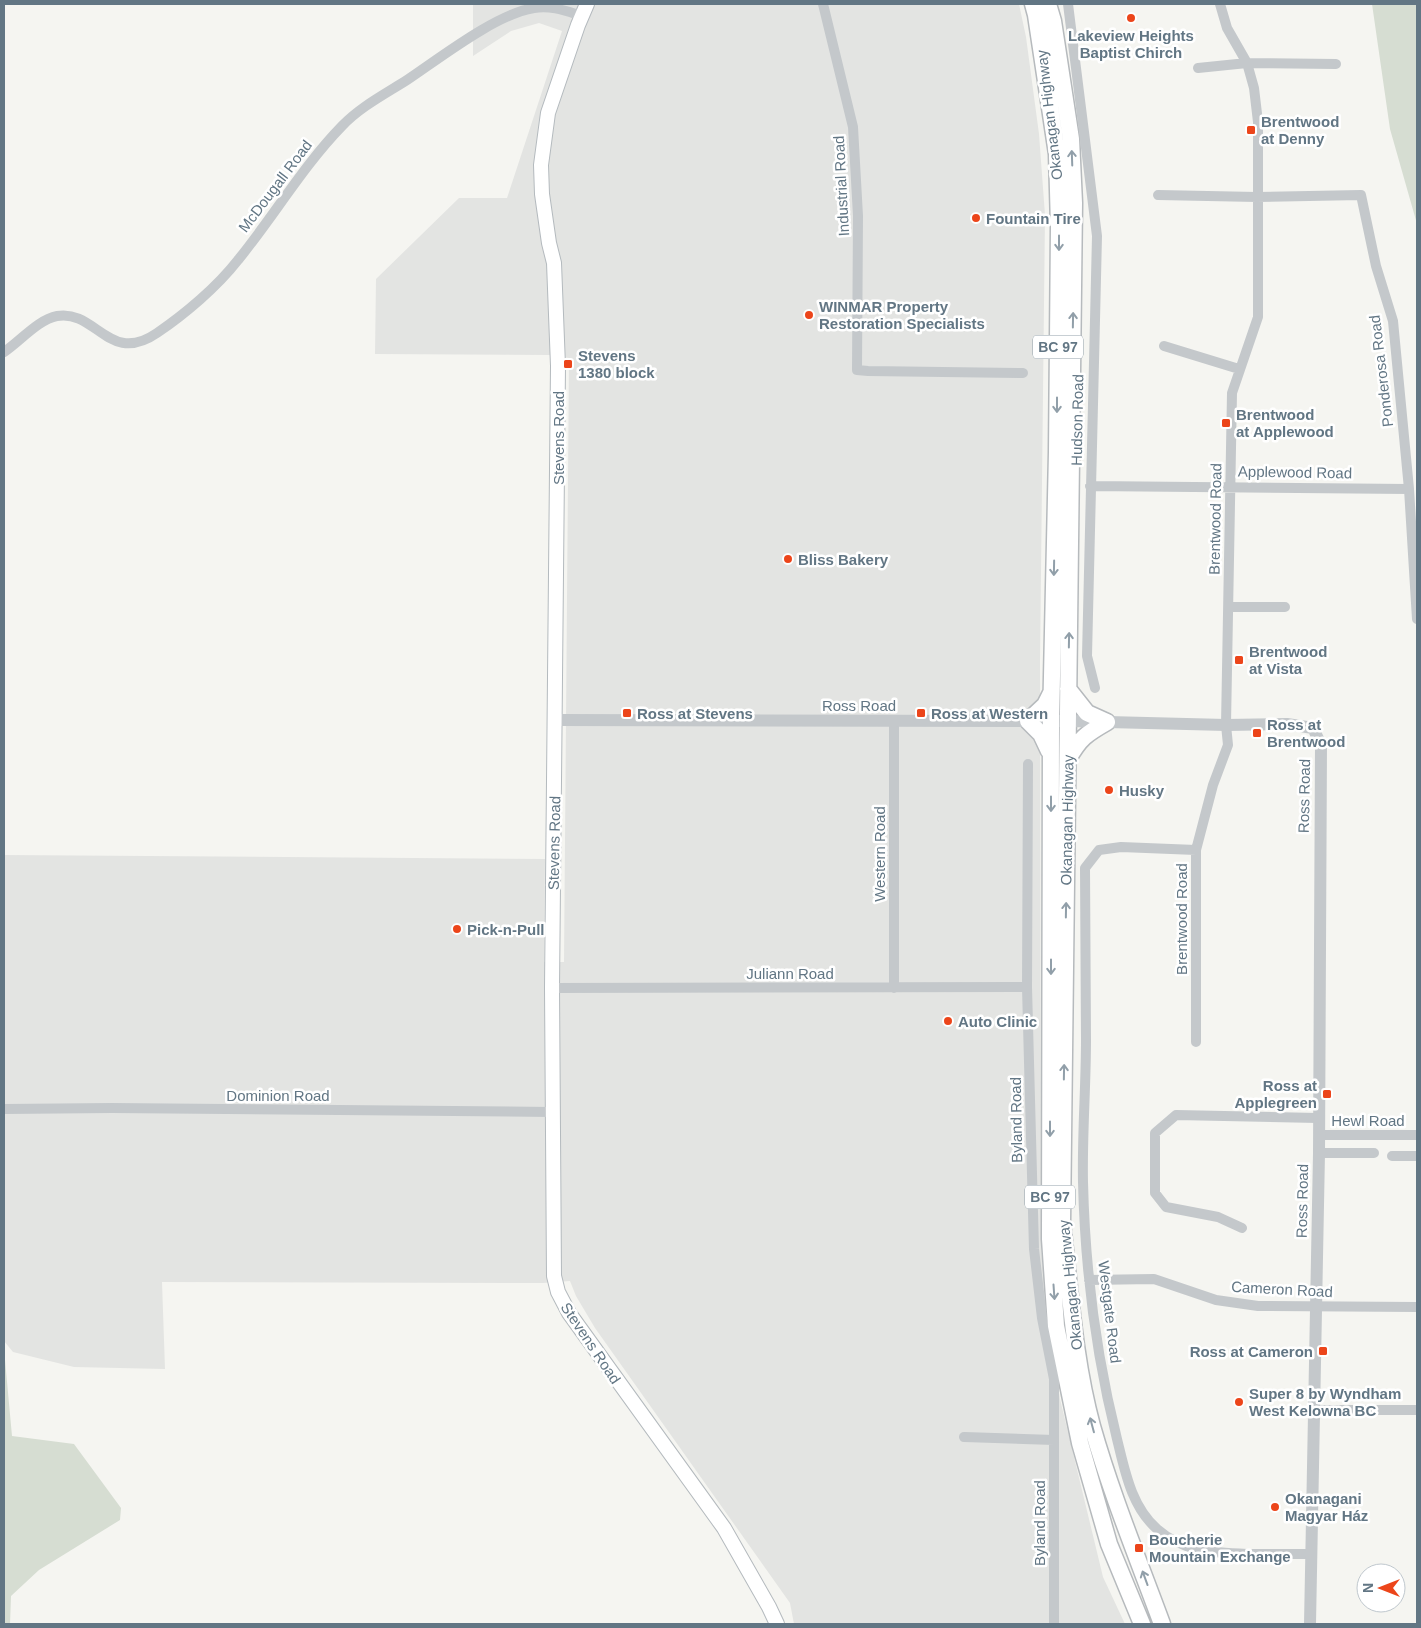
<svg xmlns="http://www.w3.org/2000/svg" width="1421" height="1628" font-family="Helvetica,sans-serif">
<style>
.built{fill:#e3e4e2}
.green{fill:#d6ddd2}
.lines{fill:none;stroke-linecap:round;stroke-linejoin:round}
.secondary-casing{stroke:#b4babe;stroke-width:16}
.trunk-casing{stroke:#b6babd;stroke-width:19}
.minor{stroke:#c4c8cb;stroke-width:10}
.tertiary{stroke:#c4c8cb;stroke-width:12}
.secondary{stroke:#fff;stroke-width:14}
.trunk{stroke:#fff;stroke-width:16}
.oneway{stroke:#919fa9}
.poi-dot{fill:#ec451a;stroke:#fff;stroke-width:2}
.labels{text-anchor:middle;dominant-baseline:central;stroke-width:5;stroke-linejoin:round;paint-order:stroke}
.shield{fill:#fff;stroke:#919fa9;stroke-width:1}
.shield-label{font-size:14px;font-weight:bold;fill:#627684}
.poi-label{font-size:15px;font-weight:bold;fill:#627684;stroke:#fff;text-anchor:start}
.street-label{font-size:15px;fill:#627684;stroke:#fff}
</style>
<rect width="100%" height="100%" fill="#f5f5f1"/>
<path class="built" d="M473,4H1019L1026,37L1039,134L1045,215L1040,662L1041,1248L1048,1320L1060,1399L1103,1577L1125,1624H794L790,1603L595,1328L576,1296L570,1281L543,1283L162,1282L165,1369L74,1367L13,1352L4,1341V855L545,859L544,962H564L569,358L549,355L375,354L376,279L459,198H507L562,31L539,23L511,31L473,56Z"/>
<path class="green" d="M1372,4H1417V224L1390,129Z
M4,1349L12,1436L74,1444L121,1508L120,1520L39,1570L11,1596L10,1624H4Z"/>
<g class="lines">
<g class="secondary-casing">
<path id="secondary" d="M587,4L578,25L548,113L541,165L542,194L549,243L554,263L558,366L552,988L554,1276L558,1292L569,1313L724,1528L769,1607L777,1624"/>
</g>
<g class="trunk-casing">
<path id="trunk" d="M1033,4L1036,15L1057,154L1059,227L1057,452L1051,721L1050,1239L1056,1326L1080,1443L1109,1544L1142,1624
M1048,4L1053,21L1071,139L1074,203L1062,1223C1070,1290 1074,1360 1092,1426C1111,1493 1138,1559 1162,1624
M1068,689L1087,713L1107,722
M1049,751L1041,734L1028,721L1045,705L1051,693
M1068,759C1080,738 1086,734 1107,722"/>
</g>
<path class="minor" d="M823,4L853,127L858,216L857,370L868,371L1023,373
M1068,4L1097,236L1087,656L1095,688
M1198,68L1247,63L1336,64
M1158,195L1257,197L1361,195L1376,266L1393,321L1409,489L1417,619
M1164,346L1239,369
M4,352C19,342 39,319 57,316C96,309 109,366 157,333C185,314 217,287 238,260C274,216 303,166 342,126C360,107 385,94 407,80C440,58 496,14 534,8C551,5 566,11 582,16
M1090,486L1409,489
M1229,607H1285
M1028,764L1027,987L1034,1249L1042,1318L1054,1379V1624
M1196,850L1121,847L1099,850L1085,868C1085,926 1086,983 1086,1040C1086,1087 1082,1135 1083,1182C1085,1268 1096,1355 1117,1439C1125,1471 1131,1506 1157,1529C1184,1553 1217,1553 1251,1554C1271,1554 1290,1554 1310,1554
M552,988L1027,987
M894,988V721
M1196,1042V850L1213,785L1228,745L1226,725L1232,393L1258,317V122L1254,88L1247,63L1227,28L1220,4
M4,1109L112,1108L552,1112
M1319,1135H1417
M1319,1153H1374
M1392,1156H1417
M1242,1228L1218,1217L1166,1207L1155,1193V1133L1176,1115L1318,1118
M1089,1280L1154,1279L1216,1300L1258,1306L1417,1307
M1315,1410H1417
M964,1437L1054,1440"/>
<path class="tertiary" d="M555,720L1068,721L1226,725L1287,724L1313,728L1321,745L1319,1153L1310,1624"/>
<use href="#secondary" class="secondary"/>
<use href="#trunk" class="trunk"/>
</g>
<defs><path id="oneway-shaft" d="M-6 0H5M1.5-3L5.5 0L1.5 3" fill="none" stroke-width="1.6" stroke-linecap="round" stroke-linejoin="round" transform="scale(1.25)"/></defs>
<g class="oneway">
<use href="#oneway-shaft" transform="translate(1072 158) rotate(-92)"/>
<use href="#oneway-shaft" transform="translate(1059 243) rotate(90)"/>
<use href="#oneway-shaft" transform="translate(1073 320) rotate(-89)"/>
<use href="#oneway-shaft" transform="translate(1057 405) rotate(90)"/>
<use href="#oneway-shaft" transform="translate(1054 568) rotate(91)"/>
<use href="#oneway-shaft" transform="translate(1069 640) rotate(-89)"/>
<use href="#oneway-shaft" transform="translate(1051 804) rotate(90)"/>
<use href="#oneway-shaft" transform="translate(1066 910) rotate(-89)"/>
<use href="#oneway-shaft" transform="translate(1051 967) rotate(90)"/>
<use href="#oneway-shaft" transform="translate(1064 1072) rotate(-89)"/>
<use href="#oneway-shaft" transform="translate(1050 1129) rotate(90)"/>
<use href="#oneway-shaft" transform="translate(1054 1292) rotate(86)"/>
<use href="#oneway-shaft" transform="translate(1092 1425) rotate(-105)"/>
<use href="#oneway-shaft" transform="translate(1145 1578) rotate(-110)"/>
</g>
<g class="poi-dot">
<circle cx="1131" cy="18" r="5"/>
<rect x="1246" y="125" width="10" height="10" rx="2.5"/>
<circle cx="976" cy="218" r="5"/>
<circle cx="809" cy="315" r="5"/>
<rect x="563" y="359" width="10" height="10" rx="2.5"/>
<rect x="1221" y="418" width="10" height="10" rx="2.5"/>
<circle cx="788" cy="559" r="5"/>
<rect x="1234" y="655" width="10" height="10" rx="2.5"/>
<rect x="622" y="708" width="10" height="10" rx="2.5"/>
<rect x="916" y="708" width="10" height="10" rx="2.5"/>
<rect x="1252" y="728" width="10" height="10" rx="2.5"/>
<circle cx="1109" cy="790" r="5"/>
<circle cx="457" cy="929" r="5"/>
<circle cx="948" cy="1021" r="5"/>
<rect x="1322" y="1089" width="10" height="10" rx="2.5"/>
<rect x="1318" y="1346" width="10" height="10" rx="2.5"/>
<circle cx="1239" cy="1402" r="5"/>
<circle cx="1275" cy="1507" r="5"/>
<rect x="1134" y="1543" width="10" height="10" rx="2.5"/>
</g>
<g class="labels">
<g class="shield">
<rect x="1033" y="335.5" width="50" height="23" rx="4"/>
<rect x="1025" y="1185.5" width="50" height="23" rx="4"/>
</g>
<g class="shield-label">
<text x="1058" y="347">BC 97</text>
<text x="1050" y="1197">BC 97</text>
</g>
<g class="poi-label">
<text x="1131" y="35" text-anchor="middle">Lakeview Heights<tspan x="1131" dy="17">Baptist Chirch</tspan></text>
<text x="1261" y="121">Brentwood<tspan x="1261" dy="17">at Denny</tspan></text>
<text x="986" y="218">Fountain Tire</text>
<text x="819" y="306">WINMAR Property<tspan x="819" dy="17">Restoration Specialists</tspan></text>
<text x="578" y="355">Stevens<tspan x="578" dy="17">1380 block</tspan></text>
<text x="1236" y="414">Brentwood<tspan x="1236" dy="17">at Applewood</tspan></text>
<text x="798" y="559">Bliss Bakery</text>
<text x="1249" y="651">Brentwood<tspan x="1249" dy="17">at Vista</tspan></text>
<text x="637" y="713">Ross at Stevens</text>
<text x="931" y="713">Ross at Western</text>
<text x="1267" y="724">Ross at<tspan x="1267" dy="17">Brentwood</tspan></text>
<text x="1119" y="790">Husky</text>
<text x="467" y="929">Pick-n-Pull</text>
<text x="958" y="1021">Auto Clinic</text>
<text x="1317" y="1085" text-anchor="end">Ross at<tspan x="1317" dy="17">Applegreen</tspan></text>
<text x="1313" y="1351" text-anchor="end">Ross at Cameron</text>
<text x="1249" y="1393">Super 8 by Wyndham<tspan x="1249" dy="17">West Kelowna BC</tspan></text>
<text x="1285" y="1498">Okanagani<tspan x="1285" dy="17">Magyar Ház</tspan></text>
<text x="1149" y="1539">Boucherie<tspan x="1149" dy="17">Mountain Exchange</tspan></text>
</g>
<g class="street-label">
<text transform="translate(1049 115) rotate(-97)">Okanagan Highway</text>
<text transform="translate(275 186) rotate(-53)">McDougall Road</text>
<text transform="translate(841 186) rotate(-93)">Industrial Road</text>
<text transform="translate(1381 371) rotate(-97)">Ponderosa Road</text>
<text transform="translate(1077 420) rotate(-89)">Hudson Road</text>
<text transform="translate(558 438) rotate(-90)">Stevens Road</text>
<text transform="translate(1295 472) rotate(1)">Applewood Road</text>
<text transform="translate(1215 519) rotate(-89)">Brentwood Road</text>
<text x="859" y="705">Ross Road</text>
<text transform="translate(1304 796) rotate(-89)">Ross Road</text>
<text transform="translate(1067 820) rotate(-89)">Okanagan Highway</text>
<text transform="translate(554 843) rotate(-89)">Stevens Road</text>
<text transform="translate(879 854) rotate(-90)">Western Road</text>
<text transform="translate(1181 919) rotate(-90)">Brentwood Road</text>
<text x="790" y="973">Juliann Road</text>
<text x="278" y="1095">Dominion Road</text>
<text transform="translate(1016 1120) rotate(-91)">Byland Road</text>
<text x="1368" y="1120">Hewl Road</text>
<text transform="translate(1302 1201) rotate(-89)">Ross Road</text>
<text transform="translate(1070 1285) rotate(-96)">Okanagan Highway</text>
<text transform="translate(1282 1289) rotate(3)">Cameron Road</text>
<text transform="translate(1110 1312) rotate(83)">Westgate Road</text>
<text transform="translate(591 1343) rotate(56)">Stevens Road</text>
<text transform="translate(1039 1523) rotate(-90)">Byland Road</text>
</g>
</g>
<rect width="1421" height="1628" fill="none" stroke="#627684" stroke-width="10"/>
<g transform="translate(1381 1588) rotate(270)"><circle r="24" fill="#ffffff" stroke="#c0c8ce"/>
<path d="M0-4L9 19L0 12L-9 19Z" fill="#ec451a"/>
<text y="-8" font-size="14" font-weight="bold" text-anchor="middle" fill="#627684">N</text>
</g>
</svg>
